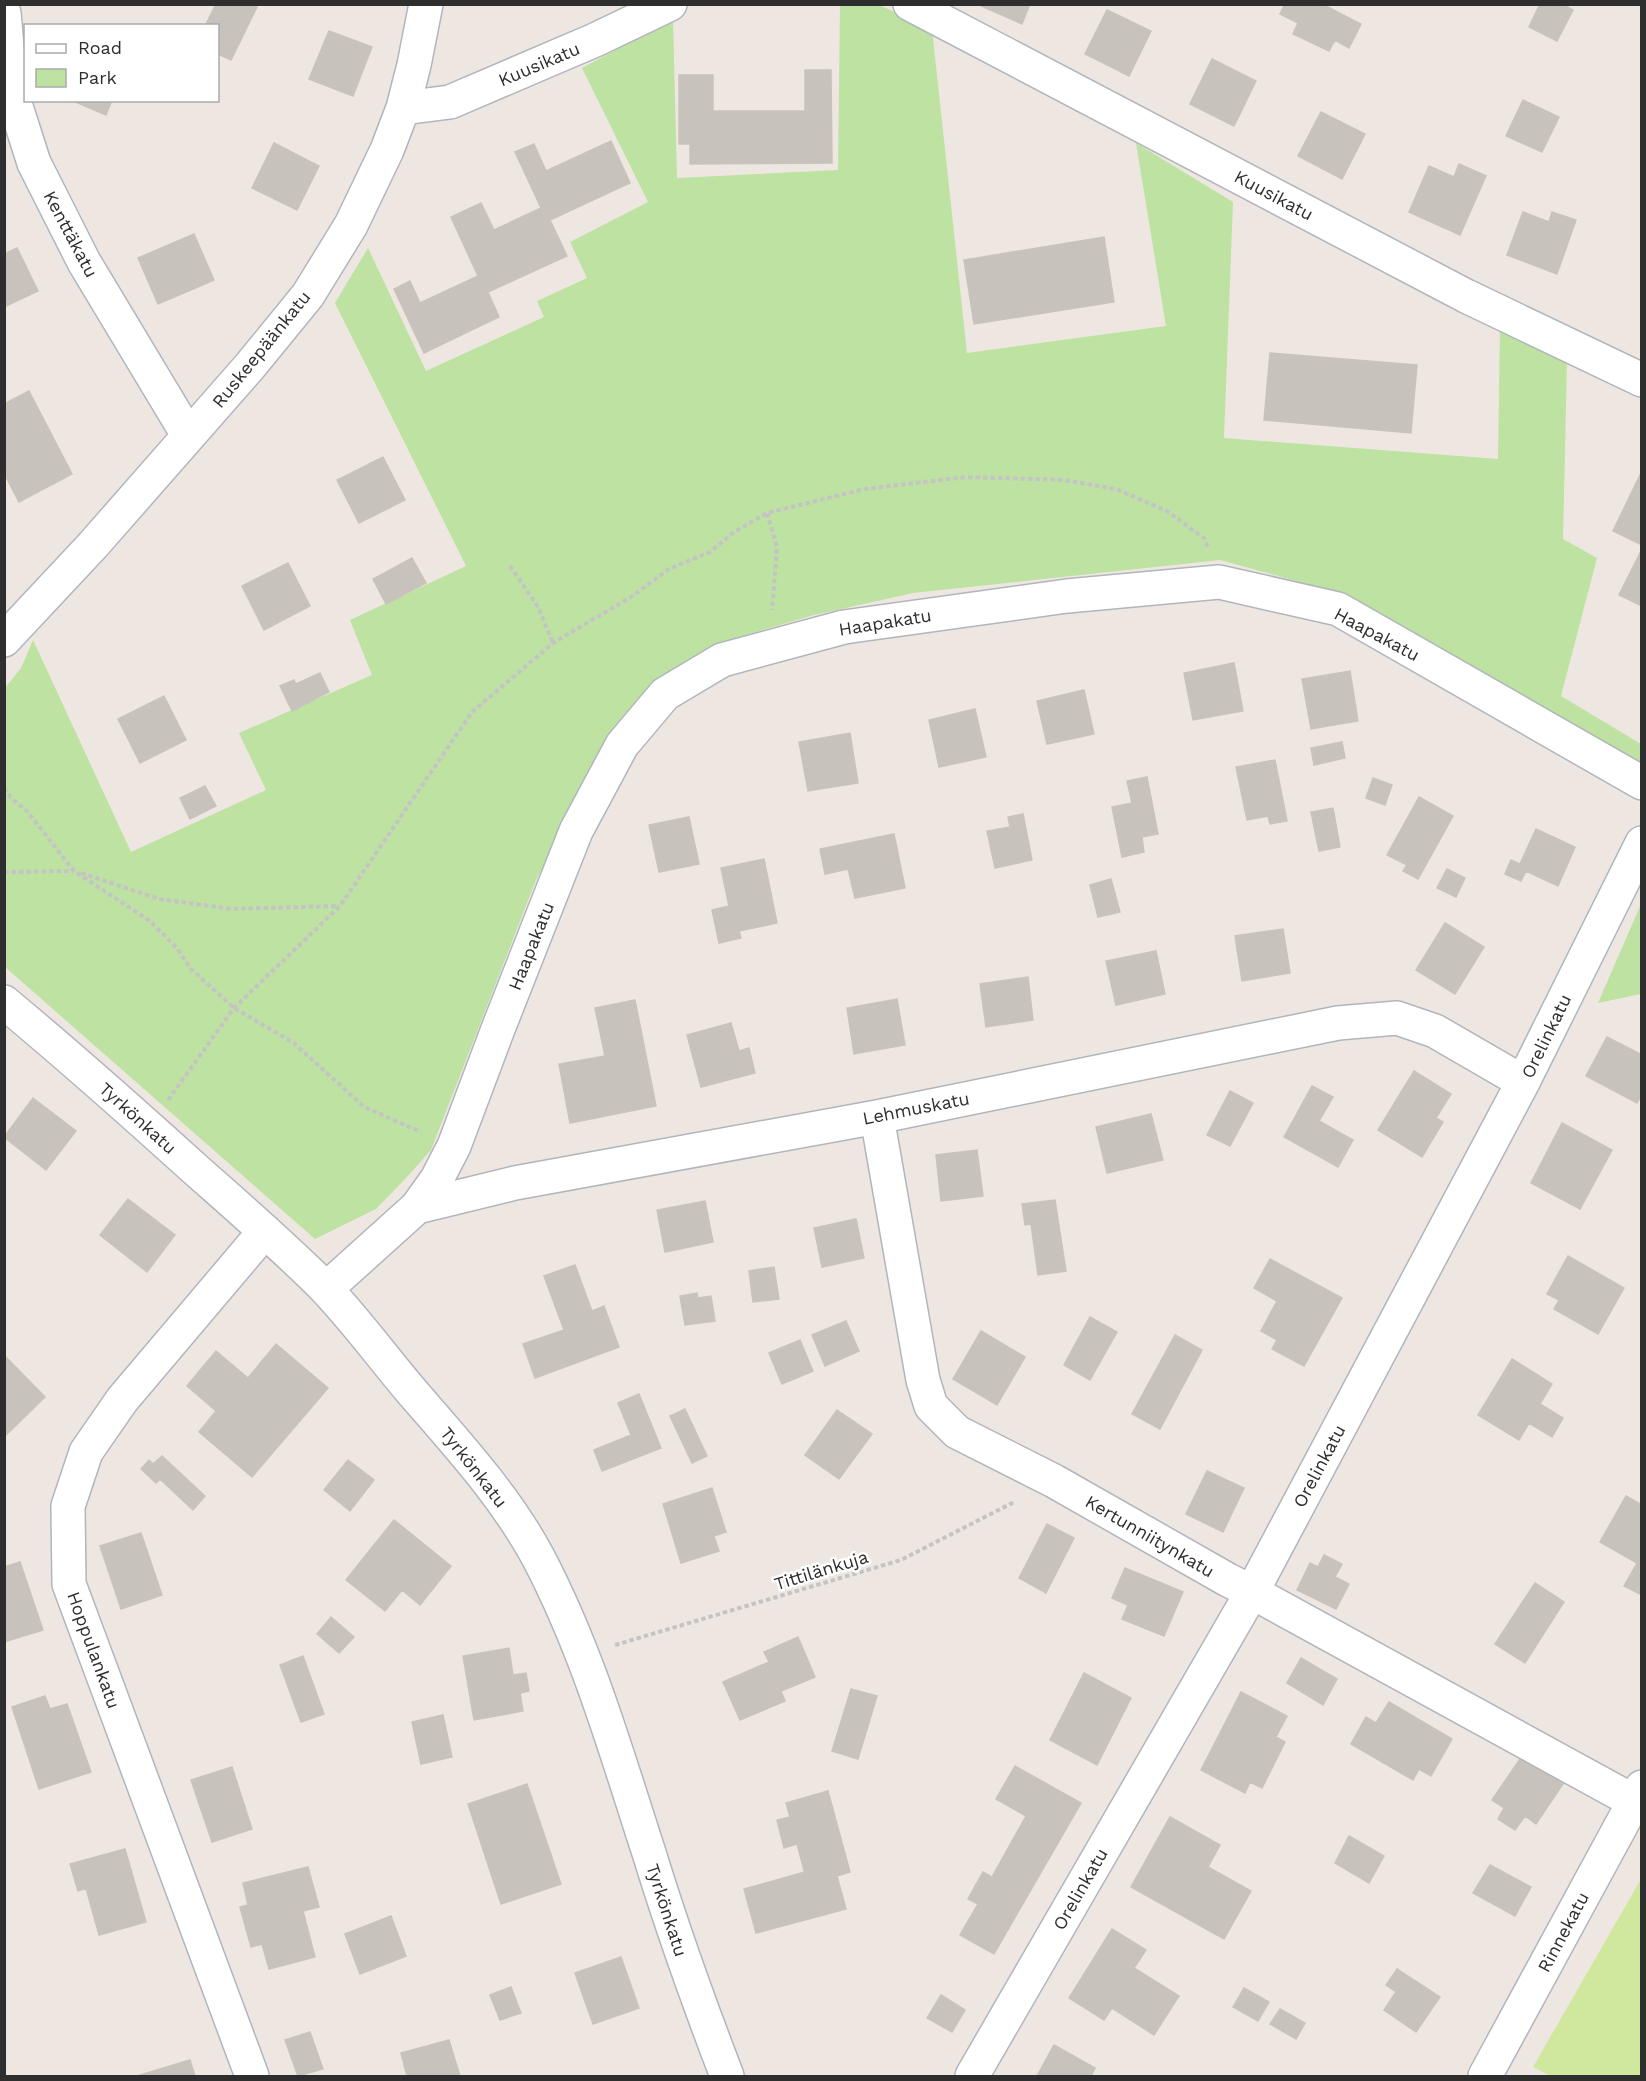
<svg xmlns="http://www.w3.org/2000/svg" width="1646" height="2081" font-family="'Work Sans',sans-serif">
<style>
.green{fill:#bde2a1}
.pitch{fill:#d0e89d}
.building{fill:#c7c2bc;stroke:#cac3ba;stroke-width:1.5}
.lines{fill:none;stroke-linecap:round;stroke-linejoin:round}
.minor-casing{stroke:#b1b5bd;stroke-width:36}
.path{stroke:#c4c4c4;stroke-width:4;stroke-dasharray:4.5 3;stroke-linecap:butt}
.minor{stroke:#fff;stroke-width:33}
.labels{text-anchor:middle;dominant-baseline:central;stroke-width:5;stroke-linejoin:round;paint-order:stroke}
.street-label{font-size:18px;fill:#2e2e2e;stroke:#fff}
</style>
<rect width="100%" height="100%" fill="#eee7e1"/>
<path class="green" d="M840,5H879L932,29L967,353L1166,326L1136,143L1233,202L1224,438L1498,459L1500,327L1567,360L1563,539L1597,558L1561,696L1641,744V767L1340,593L1220,560L913,593L814,615L726,641L662,680L608,744L536,880L431,1150L406,1178L376,1209L315,1239L5,967V688L21,668L33,640L131,852L266,790L239,733L372,675L350,620L466,566L335,303L368,248L426,371L544,317L537,301L587,278L570,242L648,202L582,68L673,19L677,178L838,170Z
M1641,904V994L1598,1003Z"/>
<path class="pitch" d="M1641,1879V2076H1550L1533,2067Z"/>
<path class="building" d="M216,4H251L257,7L231,60L218,54V26H205Z
M977,4H1030L1022,24Z
M1285,4H1322L1361,24L1349,48L1335,40L1329,51L1293,34L1298,23L1280,14Z
M1540,4H1562L1573,10L1557,41L1529,27Z
M1107,10L1151,31L1129,76L1085,54Z
M329,31L372,47L353,96L309,79Z
M1212,59L1256,81L1234,126L1190,104Z
M805,70H831L832,163L690,164V144H679V75H713V111H805Z
M71,100H112L106,115Z
M1523,100L1559,117L1542,152L1506,136Z
M1321,112L1365,134L1342,179L1298,156Z
M611,141L630,183L550,220L567,256L488,292L499,317L424,353L394,289L410,281L420,303L478,276L451,217L481,203L494,230L541,208L515,152L534,144L546,171Z
M274,143L319,166L297,210L252,188Z
M1459,164L1486,176L1460,235L1409,212L1429,166L1454,177Z
M1523,212L1549,222L1552,212L1576,220L1557,274L1507,255Z
M194,234L214,280L158,304L138,258Z
M1104,237L1114,302L974,324L964,260Z
M17,248L38,291L4,307V254Z
M1270,353L1417,365L1411,433L1264,420Z
M29,391L72,474L19,502L4,473V404Z
M383,457L405,500L359,523L337,480Z
M1640,475H1642V545L1613,531Z
M1642,549V606L1619,595Z
M412,558L426,583L386,604L373,579Z
M288,563L310,606L264,630L242,586Z
M1234,663L1243,711L1193,720L1184,673Z
M1350,671L1358,721L1311,729L1302,679Z
M320,673L329,692L292,711L280,686L294,680L296,684Z
M1084,690L1094,734L1047,744L1037,701Z
M164,696L186,740L140,763L118,719Z
M975,709L986,757L939,767L929,720Z
M850,733L858,783L808,791L799,742Z
M1342,742L1345,758L1314,765L1311,748Z
M1275,760L1287,821L1270,824L1268,816L1247,820L1236,767Z
M1147,777L1158,834L1142,837L1144,852L1122,857L1112,807L1132,803L1127,781Z
M1373,778L1392,785L1385,805L1366,798Z
M205,786L216,806L190,819L180,798Z
M1419,797L1453,816L1418,879L1403,871L1407,865L1387,855Z
M1333,808L1340,847L1319,851L1311,812Z
M1023,814L1032,860L995,868L987,831L1010,827L1008,817Z
M689,817L699,864L659,872L649,825Z
M1536,829L1575,847L1558,886L1526,871L1521,881L1505,874L1511,860L1520,864Z
M894,834L905,888L855,898L848,869L825,874L820,849Z
M764,859L777,923L739,931L741,938L719,943L712,910L729,906L721,868Z
M1447,869L1465,878L1456,897L1437,888Z
M1111,879L1120,912L1098,917L1090,885Z
M1445,923L1484,947L1455,994L1416,970Z
M1283,929L1290,973L1242,981L1235,936Z
M1156,951L1165,994L1116,1005L1106,961Z
M1028,977L1033,1020L986,1027L980,984Z
M897,999L905,1045L854,1054L847,1008Z
M635,1000L656,1106L570,1123L559,1064L605,1056L595,1008Z
M731,1023L739,1051L749,1048L755,1073L701,1087L687,1035Z
M1607,1037L1642,1055V1094L1637,1103L1586,1076Z
M1414,1071L1451,1094L1436,1118L1443,1122L1422,1157L1378,1130Z
M1312,1086L1333,1097L1319,1121L1353,1140L1338,1167L1284,1137Z
M1230,1091L1253,1103L1230,1146L1207,1135Z
M33,1098L76,1131L46,1170L4,1137Z
M1151,1114L1163,1160L1107,1173L1096,1127Z
M1562,1123L1612,1150L1580,1209L1531,1183Z
M977,1150L983,1196L941,1201L936,1155Z
M128,1199L175,1235L147,1272L100,1235Z
M1055,1200L1066,1271L1038,1275L1031,1224L1025,1225L1022,1204Z
M705,1201L713,1242L665,1252L657,1210Z
M856,1219L864,1258L822,1267L814,1228Z
M1568,1256L1624,1288L1598,1334L1554,1309L1559,1300L1547,1294Z
M1270,1259L1342,1298L1304,1366L1272,1349L1277,1340L1261,1331L1277,1301L1254,1288Z
M575,1265L592,1311L604,1306L619,1347L535,1378L523,1344L564,1330L544,1276Z
M774,1267L779,1299L753,1302L749,1271Z
M697,1293L698,1298L711,1296L715,1321L685,1325L680,1296Z
M1090,1317L1117,1332L1090,1380L1064,1365Z
M846,1321L859,1351L825,1366L812,1335Z
M981,1331L1025,1357L997,1405L953,1379Z
M1175,1335L1202,1350L1160,1429L1132,1414Z
M800,1340L813,1371L782,1384L769,1353Z
M276,1344L328,1388L252,1477L199,1432L216,1411L187,1386L216,1351L248,1378Z
M4,1355L45,1397L4,1437Z
M1512,1359L1552,1384L1540,1404L1563,1418L1552,1437L1529,1423L1519,1440L1478,1415Z
M639,1394L661,1448L602,1471L594,1450L631,1435L618,1403Z
M685,1409L707,1456L692,1463L670,1416Z
M837,1410L872,1434L839,1479L805,1455Z
M162,1456L205,1496L193,1510L160,1479L156,1483L141,1469L149,1460L153,1464Z
M348,1460L374,1480L350,1511L324,1490Z
M1207,1471L1244,1488L1223,1532L1186,1514Z
M712,1488L726,1532L714,1536L719,1551L681,1563L663,1504Z
M1626,1496L1642,1505V1595L1624,1586L1637,1563L1600,1542Z
M394,1520L451,1566L420,1605L402,1590L385,1611L346,1580Z
M1047,1524L1074,1538L1046,1593L1019,1578Z
M141,1533L162,1595L121,1609L100,1546Z
M1324,1555L1342,1564L1335,1577L1349,1584L1336,1609L1297,1590L1310,1563L1318,1567Z
M20,1562L43,1630L4,1642V1567Z
M1125,1568L1183,1592L1164,1636L1122,1619L1128,1605L1112,1598Z
M1535,1583L1564,1602L1525,1663L1495,1644Z
M331,1617L354,1637L339,1653L317,1634Z
M798,1637L815,1677L781,1691L785,1701L740,1720L723,1682L769,1662L764,1652Z
M509,1648L513,1675L526,1673L529,1691L520,1693L523,1711L474,1720L463,1656Z
M303,1656L324,1714L301,1722L280,1665Z
M1301,1658L1337,1679L1323,1705L1287,1683Z
M1084,1673L1131,1698L1097,1765L1050,1740Z
M851,1689L877,1696L858,1759L832,1751Z
M1241,1692L1287,1716L1276,1737L1285,1742L1262,1788L1250,1782L1245,1793L1201,1770Z
M45,1696L50,1709L67,1704L91,1772L39,1789L12,1707Z
M1389,1702L1452,1739L1431,1776L1419,1769L1413,1780L1351,1744L1366,1717L1376,1723Z
M443,1715L452,1757L421,1764L412,1722Z
M1522,1756L1563,1784L1536,1824L1525,1816L1515,1830L1498,1819L1504,1808L1492,1800Z
M1015,1766L1081,1803L994,1954L960,1935L978,1904L968,1899L983,1872L992,1877L1026,1816L996,1799Z
M232,1767L252,1829L212,1842L191,1780Z
M527,1784L561,1884L501,1904L468,1804Z
M828,1791L850,1872L808,1885L797,1844L784,1848L777,1820L790,1817L786,1803Z
M1170,1817L1220,1845L1208,1867L1251,1891L1224,1939L1131,1887Z
M1349,1836L1384,1856L1369,1883L1335,1863Z
M125,1849L146,1922L99,1935L86,1888L78,1891L70,1864Z
M1490,1865L1531,1887L1515,1916L1473,1893Z
M308,1867L319,1907L303,1911L315,1957L269,1969L262,1944L251,1947L240,1907L248,1905L243,1883Z
M805,1872L808,1885L837,1876L846,1909L756,1933L744,1889Z
M391,1916L406,1956L360,1974L345,1934Z
M1112,1929L1146,1950L1134,1968L1179,1996L1154,2035L1112,2008L1104,2020L1069,1998Z
M621,1957L639,2008L593,2024L575,1973Z
M1397,1969L1440,1997L1416,2032L1384,2010L1396,1992L1386,1985Z
M511,1987L521,2013L500,2020L490,1995Z
M1244,1988L1269,2002L1258,2021L1233,2007Z
M941,1995L965,2010L952,2032L927,2018Z
M1280,2009L1305,2023L1296,2039L1270,2024Z
M310,2032L323,2069L298,2076L285,2040Z
M449,2040L460,2076H407L401,2053Z
M1054,2045L1095,2068L1091,2076H1037Z
M190,2060L195,2076H137Z"/>
<g class="lines">
<g class="minor-casing">
<path id="minor" d="M910,4L1466,296L1642,380
M4,13L11,91L34,163L84,262L188,435
M403,108L450,102L595,40L670,4
M4,640L93,545L250,366L308,295L351,225L387,150L403,108L414,65L426,4
M4,1002C69,1056 132,1112 195,1169C238,1207 282,1245 323,1286C355,1319 383,1358 413,1393C458,1445 505,1496 538,1557C588,1652 617,1755 650,1856C673,1931 699,2003 727,2076
M877,1117L923,1380L931,1406L957,1432L1054,1481L1228,1580L1252,1592L1633,1801
M417,1207L437,1179L454,1146L498,1029L576,831L622,745L665,694L722,660L844,627L1067,596L1219,582L1338,609L1642,783
M326,1289L417,1207L515,1183L877,1117L1338,1023L1397,1018L1435,1031L1523,1082
M252,2076L69,1584L68,1506L86,1452L122,1400L265,1231
M972,2076L1252,1592L1523,1082L1642,843
M1485,2076L1642,1787"/>
</g>
<path class="path" d="M767,513L777,547L772,610
M510,566L538,607L553,643
M4,788L12,799L27,811L74,871L150,921L177,948L190,968L234,1008L294,1043L364,1107L421,1132
M4,872L74,871
M81,873L159,899L231,909L339,906
M168,1100L234,1008L340,906L472,712L553,643L631,597L669,569L710,552L734,532L767,513L865,489L966,477L1064,480L1116,489L1167,511L1205,539L1208,548
M615,1645L901,1560L1016,1501"/>
<use href="#minor" class="minor"/>
</g>
<g class="labels">
<g class="street-label">
<text transform="translate(539 64) rotate(-23)">Kuusikatu</text>
<text transform="translate(1274 195) rotate(28)">Kuusikatu</text>
<text transform="translate(71 234) rotate(62)">Kenttäkatu</text>
<text transform="translate(261 349) rotate(-51)">Ruskeepäänkatu</text>
<text transform="translate(885 622) rotate(-9)">Haapakatu</text>
<text transform="translate(1377 634) rotate(28)">Haapakatu</text>
<text transform="translate(531 946) rotate(-68)">Haapakatu</text>
<text transform="translate(1546 1036) rotate(-64)">Orelinkatu</text>
<text transform="translate(916 1108) rotate(-11)">Lehmuskatu</text>
<text transform="translate(138 1118) rotate(42)">Tyrkönkatu</text>
<text transform="translate(1319 1466) rotate(-62)">Orelinkatu</text>
<text transform="translate(474 1467) rotate(52)">Tyrkönkatu</text>
<text transform="translate(1150 1536) rotate(30)">Kertunniitynkatu</text>
<text transform="translate(821 1570) rotate(-17)">Tittilänkuja</text>
<text transform="translate(94 1650) rotate(70)">Hoppulankatu</text>
<text transform="translate(1080 1889) rotate(-60)">Orelinkatu</text>
<text transform="translate(667 1910) rotate(72)">Tyrkönkatu</text>
<text transform="translate(1563 1932) rotate(-62)">Rinnekatu</text>
</g>
</g>
<rect width="1646" height="2081" fill="none" stroke="#2e2e2e" stroke-width="12"/>
<rect x="24" y="24" width="195" height="78" fill="#ffffff" stroke="#ababab" stroke-width="1.5"/>
<rect x="36" y="44" width="30" height="9" fill="#ffffff" stroke="#ababab" stroke-width="1.5"/>
<text x="78" y="54" font-size="18" fill="#2e2e2e">Road</text>
<rect x="36" y="69" width="30" height="18" fill="#bde2a1" stroke="#ababab" stroke-width="1.5"/>
<text x="78" y="84" font-size="18" fill="#2e2e2e">Park</text>
</svg>
